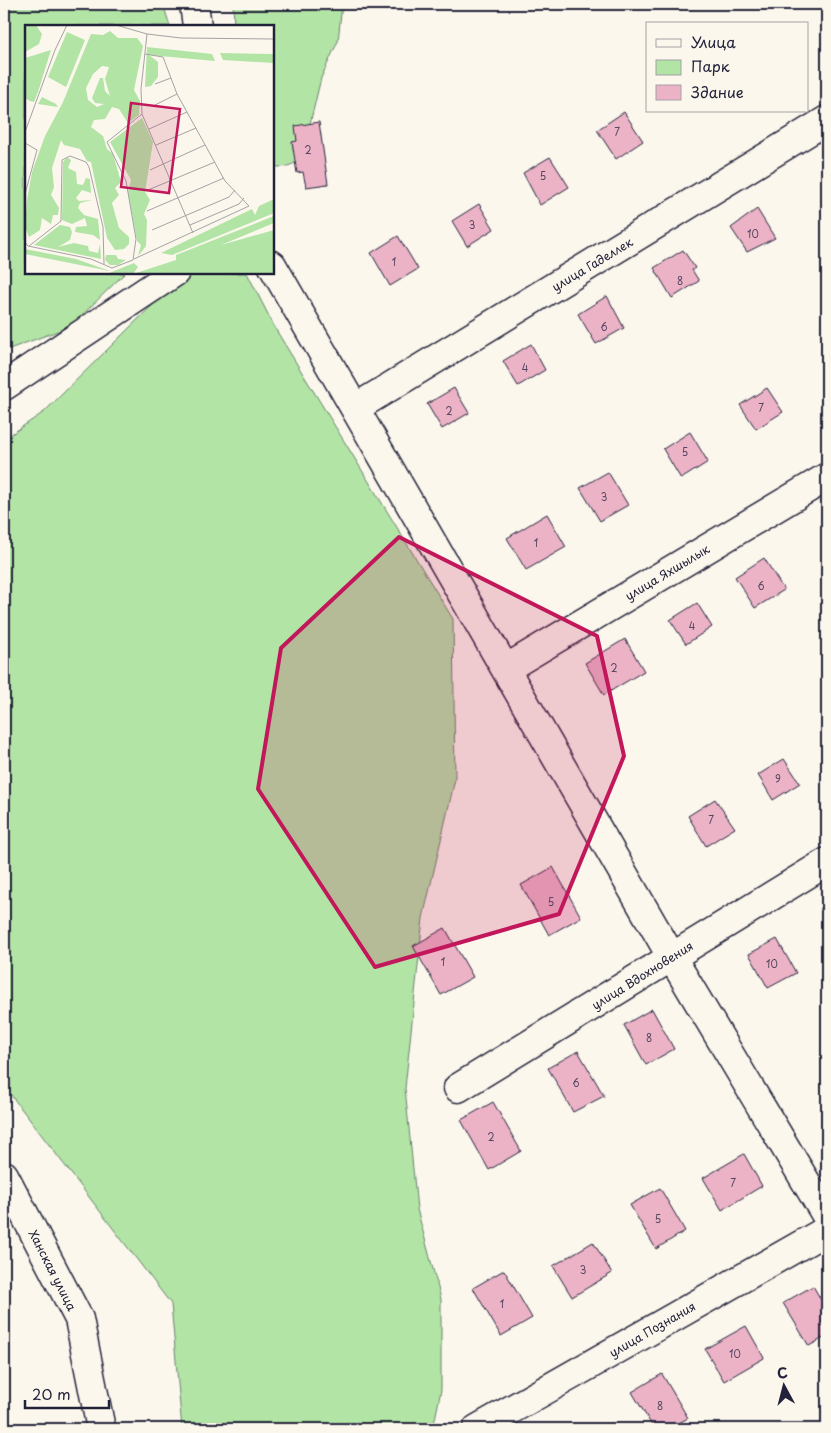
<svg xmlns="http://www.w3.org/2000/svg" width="831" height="1433" font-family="'Playpen Sans',sans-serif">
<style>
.green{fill:#b2e4a5;stroke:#6a8370}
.building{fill:#ecb3c7;stroke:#22223b}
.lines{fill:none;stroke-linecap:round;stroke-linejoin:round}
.minor-casing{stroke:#22223b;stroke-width:31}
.minor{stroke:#fbf7ec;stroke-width:28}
.marked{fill:#c2185b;fill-opacity:0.2;stroke:#c2185b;stroke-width:4;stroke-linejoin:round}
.labels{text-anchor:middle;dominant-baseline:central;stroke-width:4.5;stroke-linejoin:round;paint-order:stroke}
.number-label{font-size:10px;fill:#54465e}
.street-label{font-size:12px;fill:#22223b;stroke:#fbf7ec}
.inset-road{fill:none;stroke:#a4a2a5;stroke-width:1}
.view{fill:#c2185b;fill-opacity:0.15;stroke:#c2185b;stroke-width:2.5}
.inset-edge{fill:none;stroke:#22223b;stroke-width:2.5}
</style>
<rect width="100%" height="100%" fill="#fbf7ec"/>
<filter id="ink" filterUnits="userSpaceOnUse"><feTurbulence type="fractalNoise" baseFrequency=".02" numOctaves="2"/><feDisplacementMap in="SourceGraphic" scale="10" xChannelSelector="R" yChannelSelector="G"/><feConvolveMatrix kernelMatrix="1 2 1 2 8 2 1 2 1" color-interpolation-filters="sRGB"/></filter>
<g filter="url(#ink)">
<path class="green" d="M4,4H163L170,26H26V272L125,273L71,326L4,351Z
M233,4H342L338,41L321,78L302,157C295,165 284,169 273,166L272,26H234Z
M185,273H247L276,330L453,619L455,779L423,918L405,1088L417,1209L441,1299V1390L433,1429H182L171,1304L4,1086V439L44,412Z"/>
<path class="building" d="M624,112L643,141L616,159L597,130Z
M319,122L328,184L306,187L303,172L297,173L292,142L297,141L295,126Z
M550,157L569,187L540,205L523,173Z
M479,204L494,229L467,246L452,221Z
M757,209L775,238L747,252L731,228Z
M398,236L418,269L390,286L371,253Z
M683,250L695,268L692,270L699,281L672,298L654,268Z
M607,296L624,328L596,344L578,314Z
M531,344L545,370L518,386L503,361Z
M454,388L469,413L442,429L427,404Z
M767,388L783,412L756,429L740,405Z
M690,432L708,462L681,479L663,449Z
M608,472L628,505L600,521L580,488Z
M547,514L566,547L526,570L507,538Z
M764,558L784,590L755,608L735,577Z
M697,603L712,627L686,644L670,620Z
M625,639L644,671L604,695L585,663Z
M784,759L800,783L773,800L758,775Z
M715,799L735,828L706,846L688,816Z
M553,867L581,917L549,935L521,885Z
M445,928L473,977L441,995L413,946Z
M777,939L796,973L768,988L749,954Z
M652,1009L674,1049L646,1065L624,1025Z
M578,1051L604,1096L573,1112L548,1068Z
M493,1102L521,1151L489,1170L461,1120Z
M744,1154L762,1186L722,1210L703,1178Z
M660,1188L685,1231L656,1249L630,1205Z
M593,1242L612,1273L572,1297L553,1266Z
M504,1270L532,1318L501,1336L473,1288Z
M813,1286L827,1310V1336L809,1346L783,1303Z
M746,1326L764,1358L724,1381L705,1349Z
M662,1374L688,1418L668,1429H654L632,1392Z"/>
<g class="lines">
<g class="minor-casing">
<path id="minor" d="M194,4L197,26
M272,265L671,956L827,1217
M4,386L175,272
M357,407L827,120
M507,668L827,477
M458,1088L827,862
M4,1175L79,1319L101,1429
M477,1429L827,1230"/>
</g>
<use href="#minor" class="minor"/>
</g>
</g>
<path class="marked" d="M399,537L597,636L624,756L559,914L375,967L258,789L281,648Z"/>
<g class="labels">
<g class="number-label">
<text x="617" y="131">7</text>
<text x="308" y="149">2</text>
<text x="543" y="175">5</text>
<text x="472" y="224">3</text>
<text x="753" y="233">10</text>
<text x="394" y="261">1</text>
<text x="680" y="280">8</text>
<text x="604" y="326">6</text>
<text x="525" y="367">4</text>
<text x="761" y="407">7</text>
<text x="449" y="410">2</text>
<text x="685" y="451">5</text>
<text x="604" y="496">3</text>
<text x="536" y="542">1</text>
<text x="761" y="585">6</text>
<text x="692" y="625">4</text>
<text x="614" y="667">2</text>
<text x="778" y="778">9</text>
<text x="711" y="819">7</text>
<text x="551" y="901">5</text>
<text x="443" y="961">1</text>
<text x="772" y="963">10</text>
<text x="649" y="1037">8</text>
<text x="576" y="1082">6</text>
<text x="491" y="1136">2</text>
<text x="733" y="1182">7</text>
<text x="658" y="1218">5</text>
<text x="583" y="1269">3</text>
<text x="502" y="1303">1</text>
<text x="735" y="1353">10</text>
<text x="660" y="1405">8</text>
</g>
<g class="street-label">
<text transform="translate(592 264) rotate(-31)">улица Гаделлек</text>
<text transform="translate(667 572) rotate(-31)">улица Яхшылык</text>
<text transform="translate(642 975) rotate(-32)">улица Вдохновения</text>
<text transform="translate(53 1270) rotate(63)">Ханская улица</text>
<text transform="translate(652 1329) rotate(-30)">улица Познания</text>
</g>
</g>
<g transform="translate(25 25)">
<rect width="249" height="249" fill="#fbf7ec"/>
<path d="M0,0H11L17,9L14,19L0,27ZM85,6L93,13H112L118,21L109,65L115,76L114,90L103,98L94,84L87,82L80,94L69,95L66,102L78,111L82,124L88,129L96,157L90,163L94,170L87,178L94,203L104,212V219L99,224L90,225L82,213L66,137L62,136L55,124L39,120L36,115L27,143L29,162L26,170L34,183L33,190H28L26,199L17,193L15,205L4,212L0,202L2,175L7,147L20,111L38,77L66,9L78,10ZM77,41L84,42L80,54L85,71L80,66L78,53H75L67,73L70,78L79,79L72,82L63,75L61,63L68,49ZM42,7L60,15L41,62L23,52ZM122,22L187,29L190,36L124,30L133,37V52L126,61L120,62ZM26,25L13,67L9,77L5,76L0,73V33ZM195,28L249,29V38L198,35ZM17,72L31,79L33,82L13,79ZM117,93L128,117L120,167L125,175L119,189L122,195L121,221L113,231L116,220L112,216L103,167L106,155L85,117ZM42,132L46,135L43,143L51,147L52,159L58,160L61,153L65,154L66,168L57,165L51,173L54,176L67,175L55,178L53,183L59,190L73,194L75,215L68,210L50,207L51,202L62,201L60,193L47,199L37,195L38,137ZM249,174V188L147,230L136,228L227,184L230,190L234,181ZM249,191V198L196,220L249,205V249H82L109,238L113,242L108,249L151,235V230ZM35,200L45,202L47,207L45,215L33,222L49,218L63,221L64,226L73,228L75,219L76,234L9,220ZM0,224L51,234L85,246L0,229ZM81,230H91L93,234L101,235L93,240H85L80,235Z" fill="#b2e4a5" fill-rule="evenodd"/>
<path class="inset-road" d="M91,0L122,9L156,13L249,14M130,59L146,53M130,80L152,69M117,89L168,208M124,104L162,87M0,107L30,25L42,0M0,118L12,125L0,169M131,120L171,103M125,145L180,120M123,165L190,137M122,186L199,153M165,200L214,179L219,173M127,205L204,172L210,165M0,217L3,221L66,234L87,243L108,235L111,214L101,156L82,117L117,89L116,64L122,9M4,221L36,196L37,135L45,131L61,137L64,142L78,202L79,239M109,234L224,181L200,156L152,69L138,32L120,29"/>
<path class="view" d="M106,78L155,84L144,168L96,162Z"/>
<rect width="249" height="249" class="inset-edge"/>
</g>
<rect width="831" height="1433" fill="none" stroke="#fbf7ec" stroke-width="20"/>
<rect x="10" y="10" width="811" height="1413" fill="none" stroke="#22223b" stroke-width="2" filter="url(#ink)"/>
<rect x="646" y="22" width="162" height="90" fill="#fbf7ec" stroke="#a4a2a5"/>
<rect x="656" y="39" width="25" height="8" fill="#fbf7ec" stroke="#a4a2a5"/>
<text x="691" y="48" font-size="15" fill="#22223b">Улица</text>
<rect x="656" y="60" width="25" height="15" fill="#b2e4a5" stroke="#a4a2a5"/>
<text x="691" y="72" font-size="15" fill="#22223b">Парк</text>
<rect x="656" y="85" width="25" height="15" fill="#ecb3c7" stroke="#a4a2a5"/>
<text x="691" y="98" font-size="15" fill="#22223b">Здание</text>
<g transform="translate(784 1386) rotate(353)" stroke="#fbf7ec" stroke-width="4" paint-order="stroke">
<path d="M0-4L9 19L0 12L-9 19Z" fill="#22223b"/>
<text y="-8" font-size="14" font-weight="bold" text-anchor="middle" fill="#22223b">С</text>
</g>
<path d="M25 1400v8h84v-8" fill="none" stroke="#22223b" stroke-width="2.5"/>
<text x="32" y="1400" font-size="15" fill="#22223b" stroke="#fbf7ec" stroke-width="4" paint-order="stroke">20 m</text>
</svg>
